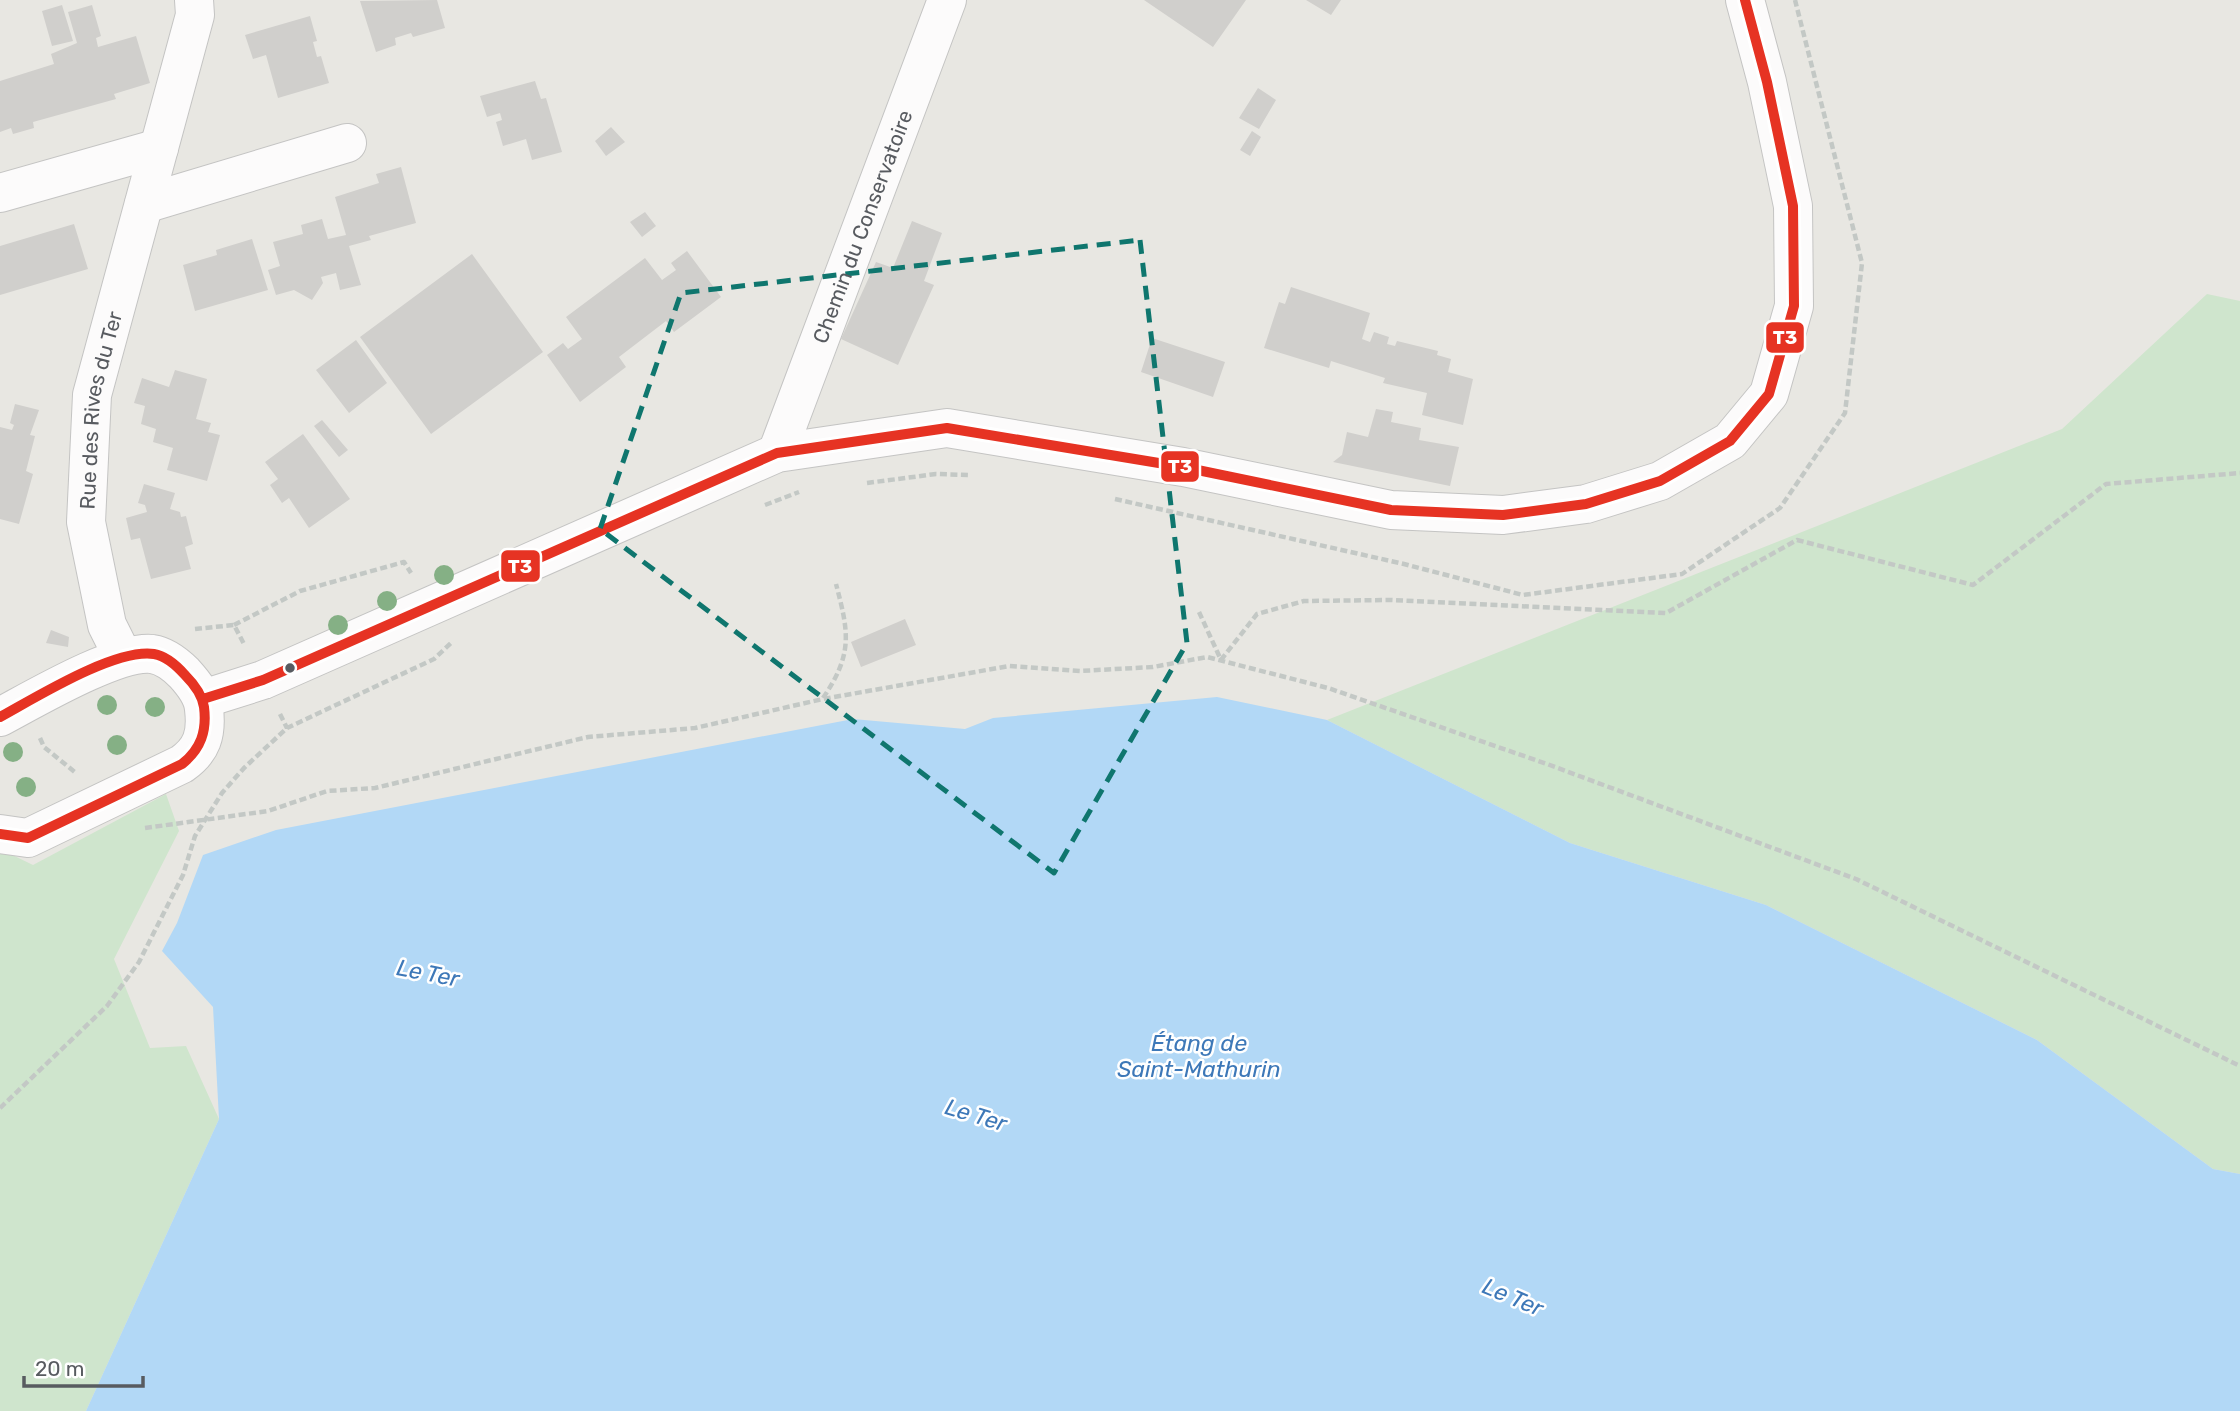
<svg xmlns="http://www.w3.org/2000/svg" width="2240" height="1411" font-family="Rubik,sans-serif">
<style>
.green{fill:#cfe5cd}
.water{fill:#b2d8f6}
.building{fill:#d0cfcc}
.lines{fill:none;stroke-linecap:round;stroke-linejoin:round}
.minor-casing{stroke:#c4c4c3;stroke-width:40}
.path{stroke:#c3c8c5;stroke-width:4.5;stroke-dasharray:7 3.5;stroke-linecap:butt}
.minor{stroke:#fcfbfb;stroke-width:38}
.bus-1-casing{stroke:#fff;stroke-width:16}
.bus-1{stroke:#e63323;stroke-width:10}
.tree{fill:#85b085}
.marked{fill:none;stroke:#0f766e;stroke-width:5;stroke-dasharray:14 9;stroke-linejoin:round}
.bus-dot{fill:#585b60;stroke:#fff;stroke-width:2.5}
.labels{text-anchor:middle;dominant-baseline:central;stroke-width:5;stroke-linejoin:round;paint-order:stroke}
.street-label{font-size:21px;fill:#585b60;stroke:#fff}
.water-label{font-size:23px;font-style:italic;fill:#3d78b8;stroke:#fff}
.line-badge{stroke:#fff;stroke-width:2.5}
.badge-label{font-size:19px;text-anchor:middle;font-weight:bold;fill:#fff}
</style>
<rect width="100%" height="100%" fill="#e8e7e2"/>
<path class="green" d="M2207,294L2240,301V1174L2213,1169L2037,1040L1766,905L1570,843L1327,720L2062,429Z
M166,794L179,831L114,959L150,1048L186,1046L219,1119L86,1411H0V849L33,865Z"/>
<path class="water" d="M1217,697L1327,720L1570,843L1766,905L2037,1040L2213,1169L2240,1174V1411H86L219,1119L213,1007L162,951L177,923L203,855L276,830L853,719L965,729L993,718Z"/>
<path class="building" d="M437,0L445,28L413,37L411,33L395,38L396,45L376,52L360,1Z
M1144,0H1246L1213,47Z
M1306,0H1341L1331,15Z
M62,5L73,41L52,46L42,11Z
M92,5L101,36L96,38L98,47L136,36L150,83L114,94L116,99L33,122L34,128L13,134L11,128L0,132V81L54,64L51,54L77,43L68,12Z
M310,16L317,41L313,42L317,57L321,56L329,83L278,98L266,55L253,59L245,35Z
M535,81L541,99L546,98L562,152L532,160L526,139L503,146L496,122L502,120L500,113L487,117L480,96Z
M1258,88L1276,100L1259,129L1239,118Z
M611,127L625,142L606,156L595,141Z
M1252,131L1261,137L1250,156L1240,150Z
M401,167L416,223L369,236L371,240L349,246L361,285L340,290L336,273L321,277L323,283L312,300L294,290L276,295L268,270L280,266L273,242L303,234L301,225L322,219L328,239L346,235L335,197L379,183L376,174Z
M645,212L656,226L642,237L630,222Z
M912,221L942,233L924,281L934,285L898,365L841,339L876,262L893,268Z
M74,224L88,269L0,295V246Z
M252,239L268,290L195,311L183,265L217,255L216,250Z
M687,251L721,297L674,332L666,321L619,357L626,367L580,402L547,355L563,343L568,349L582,339L566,317L645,258L662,280L676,270L671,263Z
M472,254L543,352L431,434L360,337Z
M1291,287L1370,313L1362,339L1370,342L1374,332L1389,337L1387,344L1395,346L1397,341L1438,351L1437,355L1451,359L1448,372L1473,379L1463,425L1422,415L1427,393L1383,383L1385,378L1331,361L1329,368L1264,348L1279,302L1285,304Z
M1152,338L1225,362L1213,397L1141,372Z
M356,340L387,383L349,413L316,370Z
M175,370L207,379L196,419L211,423L208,432L220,435L207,481L167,470L173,448L153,442L156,429L141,424L145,406L134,403L142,378L169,387Z
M15,404L39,410L30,435L35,436L26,471L33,474L19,524L0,519V427L12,430L14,425L10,423Z
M1376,409L1393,412L1391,422L1421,428L1419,440L1459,447L1450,486L1333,462L1342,455L1347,432L1368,437Z
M322,420L348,450L339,457L314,426Z
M303,434L350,499L309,528L289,498L282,503L270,485L278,479L265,462Z
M144,484L175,493L170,509L180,512L181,517L186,516L193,544L185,547L191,569L151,579L140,538L131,540L126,518L147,512L145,505L138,503Z
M905,619L916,645L861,667L851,642Z
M51,630L69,637L68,647L46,643Z"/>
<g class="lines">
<g class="minor-casing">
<g id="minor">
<path d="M0,193L159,148"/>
<path d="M144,204L347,143"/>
<path id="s1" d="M777,453L947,0"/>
<path id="s2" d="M123,657L107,625L86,522L92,395L195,15L194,0"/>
<path d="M203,699L263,680L777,453L947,428L1183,467L1391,510L1503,515L1586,504L1660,481L1730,441L1769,394L1794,306L1793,206L1767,82L1745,0"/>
<path d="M0,717C34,699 117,650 152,654C165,656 175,664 184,673C194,684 203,695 204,709C207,734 202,750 182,764L28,838L0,834"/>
</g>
</g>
<path class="path" d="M867,483L936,474L969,475
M1115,499L1404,564L1523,595L1682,574L1780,508L1845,413L1862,263L1795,0
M765,505L799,492
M1199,612L1221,660L1257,614L1304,601L1391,600L1666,613L1797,540L1973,585L2106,484L2240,473
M234,625L300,591L404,562L411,573
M195,629L234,625L244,644
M823,698C853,654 849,633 836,584
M280,714L287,728
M40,738L44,747L76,773
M145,828L268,811L327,791L375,788L588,737L695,728L823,699L1009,666L1080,671L1153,667L1207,657L1328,688L1547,764L1856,879L2240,1066
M0,1108L107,1006L139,962L183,875L195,836L222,793L244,768L287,728L434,659L451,643"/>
<use href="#minor" class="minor"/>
<g class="bus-1-casing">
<path id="bus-1" d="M203,699L263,680L777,453L947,428L1183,467L1391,510L1503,515L1586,504L1660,481L1730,441L1769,394L1794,306L1793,206L1767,82L1745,0
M0,717C35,698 115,648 154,654C166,656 177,666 185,675C194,684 202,694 204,707C207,731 201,749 182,764L28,838L0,834"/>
</g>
<use href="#bus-1" class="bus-1"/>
</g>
<g class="tree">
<circle cx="444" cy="575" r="10"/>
<circle cx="387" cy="601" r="10"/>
<circle cx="338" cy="625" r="10"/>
<circle cx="107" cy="705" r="10"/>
<circle cx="155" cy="707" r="10"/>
<circle cx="117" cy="745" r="10"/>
<circle cx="13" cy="752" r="10"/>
<circle cx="26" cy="787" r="10"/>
</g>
<path class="marked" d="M1140,240L1187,643L1054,873L600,529L681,293Z"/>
<circle class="bus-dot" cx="290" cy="668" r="6"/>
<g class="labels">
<g class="street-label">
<text stroke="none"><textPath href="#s1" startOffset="242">Chemin du Conservatoire</textPath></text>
<text stroke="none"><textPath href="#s2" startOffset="254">Rue des Rives du Ter</textPath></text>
</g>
<g class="water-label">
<text transform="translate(428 973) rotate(11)">Le Ter</text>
<text x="1199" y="1043">Étang de<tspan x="1199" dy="26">Saint-Mathurin</tspan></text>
<text transform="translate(976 1115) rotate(17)">Le Ter</text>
<text transform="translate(1513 1297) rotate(23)">Le Ter</text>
</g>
</g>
<g class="line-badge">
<rect x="1765" y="321" width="40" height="33" rx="7" fill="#e63323"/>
<rect x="1160" y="450" width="40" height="33" rx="7" fill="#e63323"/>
<rect x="500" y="549" width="41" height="34" rx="7" fill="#e63323"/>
</g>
<g class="badge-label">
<text x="1785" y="344">T3</text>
<text x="1180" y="473">T3</text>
<text x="520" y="573">T3</text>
</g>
<path d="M24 1376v10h119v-10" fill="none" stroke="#585b60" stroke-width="3.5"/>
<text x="35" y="1376" font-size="21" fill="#585b60" stroke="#ffffff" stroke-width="5" paint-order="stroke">20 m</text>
</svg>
